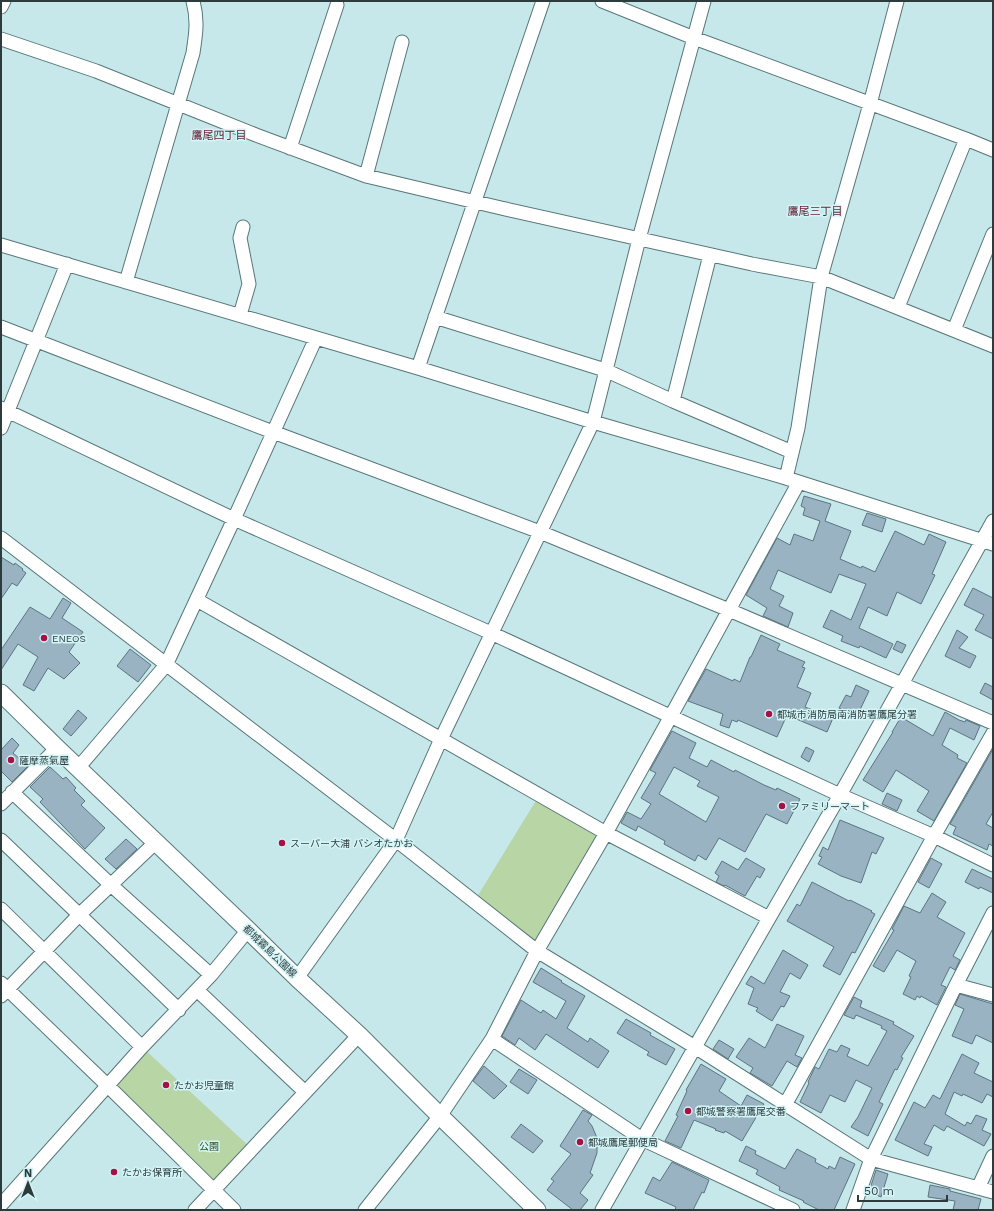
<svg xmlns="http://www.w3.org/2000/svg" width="994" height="1211" font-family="'Work Sans','Noto Sans JP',sans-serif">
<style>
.green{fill:#b7d5a5}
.building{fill:#9ab3c2;stroke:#5c7482;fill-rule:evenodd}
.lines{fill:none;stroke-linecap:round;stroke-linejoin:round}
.minor-casing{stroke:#577678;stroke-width:15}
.major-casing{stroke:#577678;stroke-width:19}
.minor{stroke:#fff;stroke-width:13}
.major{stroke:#fff;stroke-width:17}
.poi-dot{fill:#a61045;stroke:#d3f5f7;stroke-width:1.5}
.labels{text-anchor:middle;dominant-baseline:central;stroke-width:3;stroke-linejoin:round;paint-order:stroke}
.poi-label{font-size:10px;fill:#2e3b3c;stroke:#d3f5f7;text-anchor:start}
.street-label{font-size:10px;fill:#2e3b3c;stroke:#d3f5f7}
.park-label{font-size:10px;fill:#2f4b19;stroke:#d3f5f7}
.neighbourhood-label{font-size:11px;fill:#682334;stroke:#d3f5f7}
</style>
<rect width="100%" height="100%" fill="#c6e8ea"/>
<path class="green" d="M537,799L597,836L536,944L477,897Z
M142,1047L252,1149L213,1190L107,1085Z"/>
<path class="building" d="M804,496L831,504L825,521L851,531L840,559L861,568L862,566L875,572L895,531L924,545L929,534L946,542L932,574L935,575L921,604L897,592L887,616L868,607L859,628L893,644L886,658L860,646L859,648L841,641L843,636L823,627L831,610L851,620L866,584L839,574L831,593L778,570L770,589L784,596L779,606L793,613L788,627L763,616L767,608L746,595L777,538L790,545L794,534L813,541L820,521L803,515L805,508L801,506Z
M867,513L886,519L882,532L862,525Z
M1,557L14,565L15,563L23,569L22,570L26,573L17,586L12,583L1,599Z
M973,588L993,598V639L975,630L984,615L964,605Z
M63,598L71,603L62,618L83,632L69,652L80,663L64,679L48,668L34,691L23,685L38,657L18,644L1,670V650L30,607L50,619Z
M957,630L968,637L959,648L976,656L970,668L945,656Z
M761,635L780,644L777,650L805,662L802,667L805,668L797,687L811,693L805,707L833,718L827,732L787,715L777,737L738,720L737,722L732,720L729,728L720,725L723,714L688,701L706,669L733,681L734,679L740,682L750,657H751Z
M897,641L906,645L902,653L893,649Z
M130,649L151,665L138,682L117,666Z
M985,683L993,687V700L980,693Z
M856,685L869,691L857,716L839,708L846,695L851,697Z
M78,710L87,718L71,736L63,729Z
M945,712L959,720L965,722L966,720L980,726L974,740L950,728L942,745L958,755L957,758L967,763L934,821L917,811L929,791L896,770L883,792L863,780L893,732H892L901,717L933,736Z
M672,731L696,743L689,758L707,767L711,760L734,772L735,770L764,785L776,790L777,788L800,799L787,824L766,814L745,852L719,838L706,860L698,855L695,861L664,844L665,841L638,826L636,831L621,823L627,812L641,819L651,804L641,798L656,773L650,770ZM674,767L700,781L697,786L719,797L706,822L659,794Z
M12,738L19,745L13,753L28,766L12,782L1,771V750Z
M806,747L814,751L809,762L801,757Z
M993,749V812L986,824L993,828V846L989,844L987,850L953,834L956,827L950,824Z
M50,767L63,779L66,777L76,788L74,790L85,801L81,805L105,828L85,849L40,802L43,799L30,787Z
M887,793L902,800L897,811L882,804Z
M840,820L884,838L876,854L872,852L861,883L841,876L818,864L822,857L819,856L823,847L828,850Z
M126,839L137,849L116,869L105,859Z
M746,858L765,869L760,878L757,876L745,896L725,885L724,886L716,882L719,876L715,873L722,861L738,870Z
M931,858L942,864L929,888L918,882Z
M972,869L993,879V893L980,887L979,889L965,882Z
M812,882L849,901L850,900L872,911L871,912L875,914L855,953L852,952L840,975L823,966L834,947L787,921L797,904L800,906Z
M932,893L946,902L937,917L965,933L953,956L960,960L955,970L950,967L941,985L946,987L937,1005L921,996L920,998L917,996L915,1000L903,994L911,977L909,976L916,961L897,950L884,972L873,966L894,930L892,929L904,906L920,913Z
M783,950L808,965L800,979L790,973L780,992L790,996L784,1007L781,1006L772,1021L756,1011L758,1008L748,1004L754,988L746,984L751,976L764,984Z
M541,968L562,981L561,982L585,996L567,1028L588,1042L590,1038L609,1051L598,1068L546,1034L535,1050L519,1038L515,1045L502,1036L521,1000L541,1013L543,1010L556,1019L566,1001L533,982Z
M960,994L993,1004V1043L976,1035L972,1044L952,1036L964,1009L955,1005Z
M854,997L862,1001L860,1007L894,1022L893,1024L914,1036L901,1057L903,1058L897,1070L895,1069L879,1102L883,1104L868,1136L851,1127L858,1117L872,1088L856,1080L845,1102L830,1095L821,1113L800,1102L809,1083L808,1082L815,1067L819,1069L829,1049L837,1052L841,1045L850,1049L847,1056L868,1066L887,1031L881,1028L882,1026L856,1015L854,1019L844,1015Z
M626,1019L651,1033L650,1035L675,1049L666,1065L647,1055L649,1052L617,1033Z
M777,1024L804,1036L795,1055L802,1058L797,1067L787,1061L772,1086L750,1073L753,1068L736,1057L749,1038L765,1048Z
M719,1040L734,1049L728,1059L713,1049Z
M962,1054L979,1063L974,1073L993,1082V1097L987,1094L982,1103L963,1094L962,1096L954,1092L945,1114L965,1126L967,1122L971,1124L976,1115L987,1119L982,1130L991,1134L984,1146L947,1126L944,1131L934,1125L924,1144L932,1147L928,1156L895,1140L914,1102L925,1108L933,1095L940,1099Z
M701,1064L726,1079L719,1091L741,1106L747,1095L764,1104L742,1141L725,1131L724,1133L715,1130L716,1129L694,1120L681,1148L665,1141L678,1116L676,1115L687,1091L686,1090Z
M484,1066L507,1086L494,1099L473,1081Z
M519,1069L537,1080L528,1094L510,1082Z
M583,1110L592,1115L588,1121L592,1126L597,1138V1153L590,1173L593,1175L580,1193L588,1200L580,1210H573L547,1190L554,1181L551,1179L571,1154L560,1146Z
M521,1124L543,1141L533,1153L511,1137Z
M746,1146L756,1151L755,1154L785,1169L797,1149L816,1159L815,1162L828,1169L829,1166L835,1169L840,1157L855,1164L834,1210H819L803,1202L804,1201L779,1190L780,1187L756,1174L758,1170L739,1161Z
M672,1162L709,1180L704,1193L702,1192L693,1210H675L676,1207L645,1193L653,1177L660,1181Z
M876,1170L888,1174L881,1197L869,1192Z
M930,1185L950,1189V1191L981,1199L978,1210H953L955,1201L928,1197Z"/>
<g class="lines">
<g class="minor-casing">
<path id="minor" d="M602,1L694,38L966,139L993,150
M1,7L4,1
M1,39L96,71L256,135L366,176L501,208L752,264L821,277L993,346
M290,148L337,5
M366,176L402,42
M1,245L418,368L593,422L786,478L993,544
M126,282L193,53C196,33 198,20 193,1
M898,307L966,139
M240,315L249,284L240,238L243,227
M435,317L605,370L673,401L792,452
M1,327L273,432L540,532L729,610L993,723
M954,330L993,234
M418,368L543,1
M673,401L710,255
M1,408L234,519L491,633L840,795L934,836L993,865
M1,428L67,264
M786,478L798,428L821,277L870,104L897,1
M1,538L396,840L537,951L695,1047L871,1159L993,1192
M197,600L606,833L769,918
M78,768L166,665L234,519L316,338
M12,792L111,885L211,975
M1,804L57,748
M1,840L179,1010
M1,909L142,1047
M297,978L396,840L441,739L593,422L639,239L704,1
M1,983L107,1085L234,1210
M956,985L993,995
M197,990L305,1092
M1,996L79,915L156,842
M492,1039L642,1139L793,1210
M785,1105L934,836L993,733
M978,1188L993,1156
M1,1205L142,1047L211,975L248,930
M195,1210L359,1035
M365,1210L440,1116L492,1039L537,951L606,833L671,716L799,482
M602,1210L695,1047L840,795L993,521
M853,1210L871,1159L956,985L993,913"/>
</g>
<g class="major-casing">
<path id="major" d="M1,693L57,748L248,930L297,978L359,1035L440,1116L537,1210"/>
</g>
<use href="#minor" class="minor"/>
<use href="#major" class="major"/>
</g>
<g class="poi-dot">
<circle cx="44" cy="638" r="4"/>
<circle cx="769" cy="714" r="4"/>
<circle cx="11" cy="760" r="4"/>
<circle cx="782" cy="806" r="4"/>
<circle cx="282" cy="843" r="4"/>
<circle cx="166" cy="1085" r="4"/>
<circle cx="688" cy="1111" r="4"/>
<circle cx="580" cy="1142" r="4"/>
<circle cx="114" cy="1172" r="4"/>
</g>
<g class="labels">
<g class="poi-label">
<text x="52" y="638">ENEOS</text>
<text x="777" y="714">都城市消防局南消防署鷹尾分署</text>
<text x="19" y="760">薩摩蒸氣屋</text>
<text x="790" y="806">ファミリーマート</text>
<text x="290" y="843">スーパー大浦 パシオたかお</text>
<text x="174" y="1085">たかお児童館</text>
<text x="696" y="1111">都城警察署鷹尾交番</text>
<text x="588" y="1142">都城鷹尾郵便局</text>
<text x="122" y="1172">たかお保育所</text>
</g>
<g class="street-label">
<text transform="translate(270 951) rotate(44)">都城霧島公園線</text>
</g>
<g class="park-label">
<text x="209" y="1146">公園</text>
</g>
<g class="neighbourhood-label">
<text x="219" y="135">鷹尾四丁目</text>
<text x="815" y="211">鷹尾三丁目</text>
</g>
</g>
<rect width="994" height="1211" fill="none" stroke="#2e3b3c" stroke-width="4"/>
<g transform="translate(28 1183)" stroke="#d3f5f7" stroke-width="3" paint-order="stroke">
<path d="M0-3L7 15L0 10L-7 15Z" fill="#2e3b3c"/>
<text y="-6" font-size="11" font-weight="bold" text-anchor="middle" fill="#2e3b3c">N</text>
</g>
<path d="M858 1195v6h89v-6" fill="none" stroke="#2e3b3c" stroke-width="2"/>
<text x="864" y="1195" font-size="12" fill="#2e3b3c" stroke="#d3f5f7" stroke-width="3" paint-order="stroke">50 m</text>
</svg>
